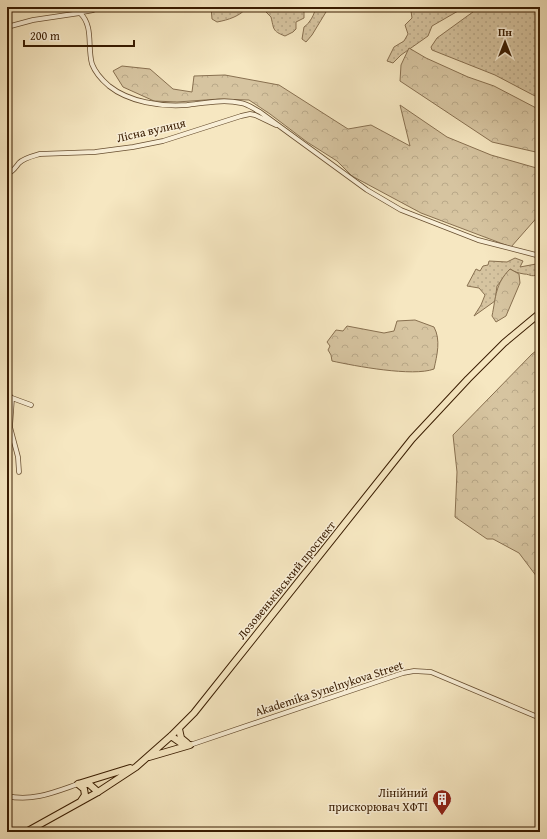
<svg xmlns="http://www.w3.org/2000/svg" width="547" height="839" font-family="'Gentium Book Plus',serif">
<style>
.green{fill:url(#green-dots);stroke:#887050}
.forest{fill:url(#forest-crowns);stroke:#887050}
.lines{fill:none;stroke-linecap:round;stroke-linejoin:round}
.minor-casing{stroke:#684f31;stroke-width:5.5}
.highway-casing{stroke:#391c01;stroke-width:8}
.minor{stroke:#f9efd7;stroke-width:4}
.highway{stroke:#f6e7c1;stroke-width:6}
.labels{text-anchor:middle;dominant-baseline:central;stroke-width:3;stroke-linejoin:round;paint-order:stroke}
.street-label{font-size:12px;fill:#391c01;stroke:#f9efd7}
.poi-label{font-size:12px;fill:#391c01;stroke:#f9efd7;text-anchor:end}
</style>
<defs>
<pattern id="green-dots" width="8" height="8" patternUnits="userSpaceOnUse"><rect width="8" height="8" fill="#d6c4a0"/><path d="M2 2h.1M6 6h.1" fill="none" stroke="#b8a888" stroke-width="1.8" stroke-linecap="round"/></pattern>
<pattern id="forest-crowns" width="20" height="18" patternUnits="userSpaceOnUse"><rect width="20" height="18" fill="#d6c4a0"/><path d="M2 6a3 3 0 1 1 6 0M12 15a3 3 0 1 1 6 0" fill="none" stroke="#b8a888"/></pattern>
</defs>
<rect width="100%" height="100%" fill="#f6e7c1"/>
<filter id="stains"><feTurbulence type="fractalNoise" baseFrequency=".005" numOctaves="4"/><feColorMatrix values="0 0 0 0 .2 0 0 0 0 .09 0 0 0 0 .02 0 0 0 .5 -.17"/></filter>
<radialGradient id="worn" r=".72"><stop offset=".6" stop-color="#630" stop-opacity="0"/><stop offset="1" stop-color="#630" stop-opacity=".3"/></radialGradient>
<path class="green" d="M211,7H247C241,16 228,20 217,22L212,19Z
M265,7H304V18L296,22V29L293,32L285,36C272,31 274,29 271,17L266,12L264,8Z
M315,7H329L312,35L306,42L302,39L304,27C309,24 316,13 315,7Z
M418,7H424L441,11L447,7H465L432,26L428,36L401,55L393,63L387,61L394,47L404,41L408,34L405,25L412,18L411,11Z
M482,7H540V98L533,95L495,75L432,50L431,47L437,38L477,9Z
M515,258L523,261L520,267L536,264L540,266V272C532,279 531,274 524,274C518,273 515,272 510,269L497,286L495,301L474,316L481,305L485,295L479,288L467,286L476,269L480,271L483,266L488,265L489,261L507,262Z"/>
<path class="forest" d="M409,48L426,58L468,77L494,86L540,110V153L492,142L400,81L401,65Z
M122,66L150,69L173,89L192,92L194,76L225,75L279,85L348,129L371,125L410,146L400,105L447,137L491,155L540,169V214L511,247L421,213L352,176L337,161L307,142L270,114L249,100L219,99L177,102L154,101L123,87L113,71Z
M510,269L519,274L520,283L506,316L496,322L492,316C496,297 495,284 510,269Z
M415,320L434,327C441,340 437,355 434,369C413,377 355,366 332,361L331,355L328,350L330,346L327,342L336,330L343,331L347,326L384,333L394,331L397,321Z
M540,348V581L519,553L493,539H487L455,517L457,472L453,435L532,354Z"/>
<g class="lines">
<g class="minor-casing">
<path id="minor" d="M80,13C86,10 95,12 98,7
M7,27L33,20L80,13C94,26 87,47 92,64C95,72 102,80 109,86C129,102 161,107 187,105C205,103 223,99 241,103C248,104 254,109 260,112L367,190L401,210L478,240L540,256
M7,174C13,172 15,168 19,163C24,158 33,156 40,154L95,152L133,147L163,141L241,116L250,114L255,115L276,125
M7,394L12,398L31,405
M12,398L10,427L18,457L19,472
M190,745L403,673L414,671L431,672L540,718
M7,796C32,802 55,792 78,784"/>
</g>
<g class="highway-casing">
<path id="highway" d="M179,729L181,738L187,743
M171,736L181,743L188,745
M149,757L190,745
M78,784L130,768
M78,784L84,789L85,795L81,801
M82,784H89L98,792
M26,832L98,792L136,767L171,736L194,713L412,439L468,379L504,343L540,313"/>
</g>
<use href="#minor" class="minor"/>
<use href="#highway" class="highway"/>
</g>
<defs>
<g id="building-pin" transform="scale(1)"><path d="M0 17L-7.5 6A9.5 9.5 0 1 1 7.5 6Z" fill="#8f2418" stroke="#f9efd7"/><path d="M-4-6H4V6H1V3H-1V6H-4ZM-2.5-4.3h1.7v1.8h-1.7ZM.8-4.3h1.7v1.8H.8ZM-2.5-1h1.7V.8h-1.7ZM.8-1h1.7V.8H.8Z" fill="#fff"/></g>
</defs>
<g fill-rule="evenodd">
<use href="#building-pin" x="442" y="799"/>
</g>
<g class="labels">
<g class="street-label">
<text transform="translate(151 130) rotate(-13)">Лісна вулиця</text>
<text transform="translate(286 580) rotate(-51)">Лозовеньківський проспект</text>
<text transform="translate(329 688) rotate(-18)">Akademika Synelnykova Street</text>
</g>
<g class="poi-label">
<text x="428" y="792">Лінійний<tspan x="428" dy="14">прискорювач ХФТІ</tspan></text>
</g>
</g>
<rect width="547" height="839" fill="none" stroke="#f6e7c1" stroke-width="24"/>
<rect x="8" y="8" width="531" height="823" fill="none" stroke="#391c01" stroke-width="2"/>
<rect x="12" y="12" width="523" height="815" fill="none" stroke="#391c01"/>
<g transform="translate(505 42)" stroke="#f9efd7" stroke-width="3" paint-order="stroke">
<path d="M0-3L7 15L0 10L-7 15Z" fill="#391c01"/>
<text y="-6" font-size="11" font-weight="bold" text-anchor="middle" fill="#391c01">Пн</text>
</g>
<path d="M24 40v6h110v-6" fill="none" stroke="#391c01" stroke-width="2"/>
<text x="30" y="40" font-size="12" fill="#391c01" stroke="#f9efd7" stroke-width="3" paint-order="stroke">200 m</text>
<rect width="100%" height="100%" filter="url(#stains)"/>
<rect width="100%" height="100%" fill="url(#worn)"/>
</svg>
